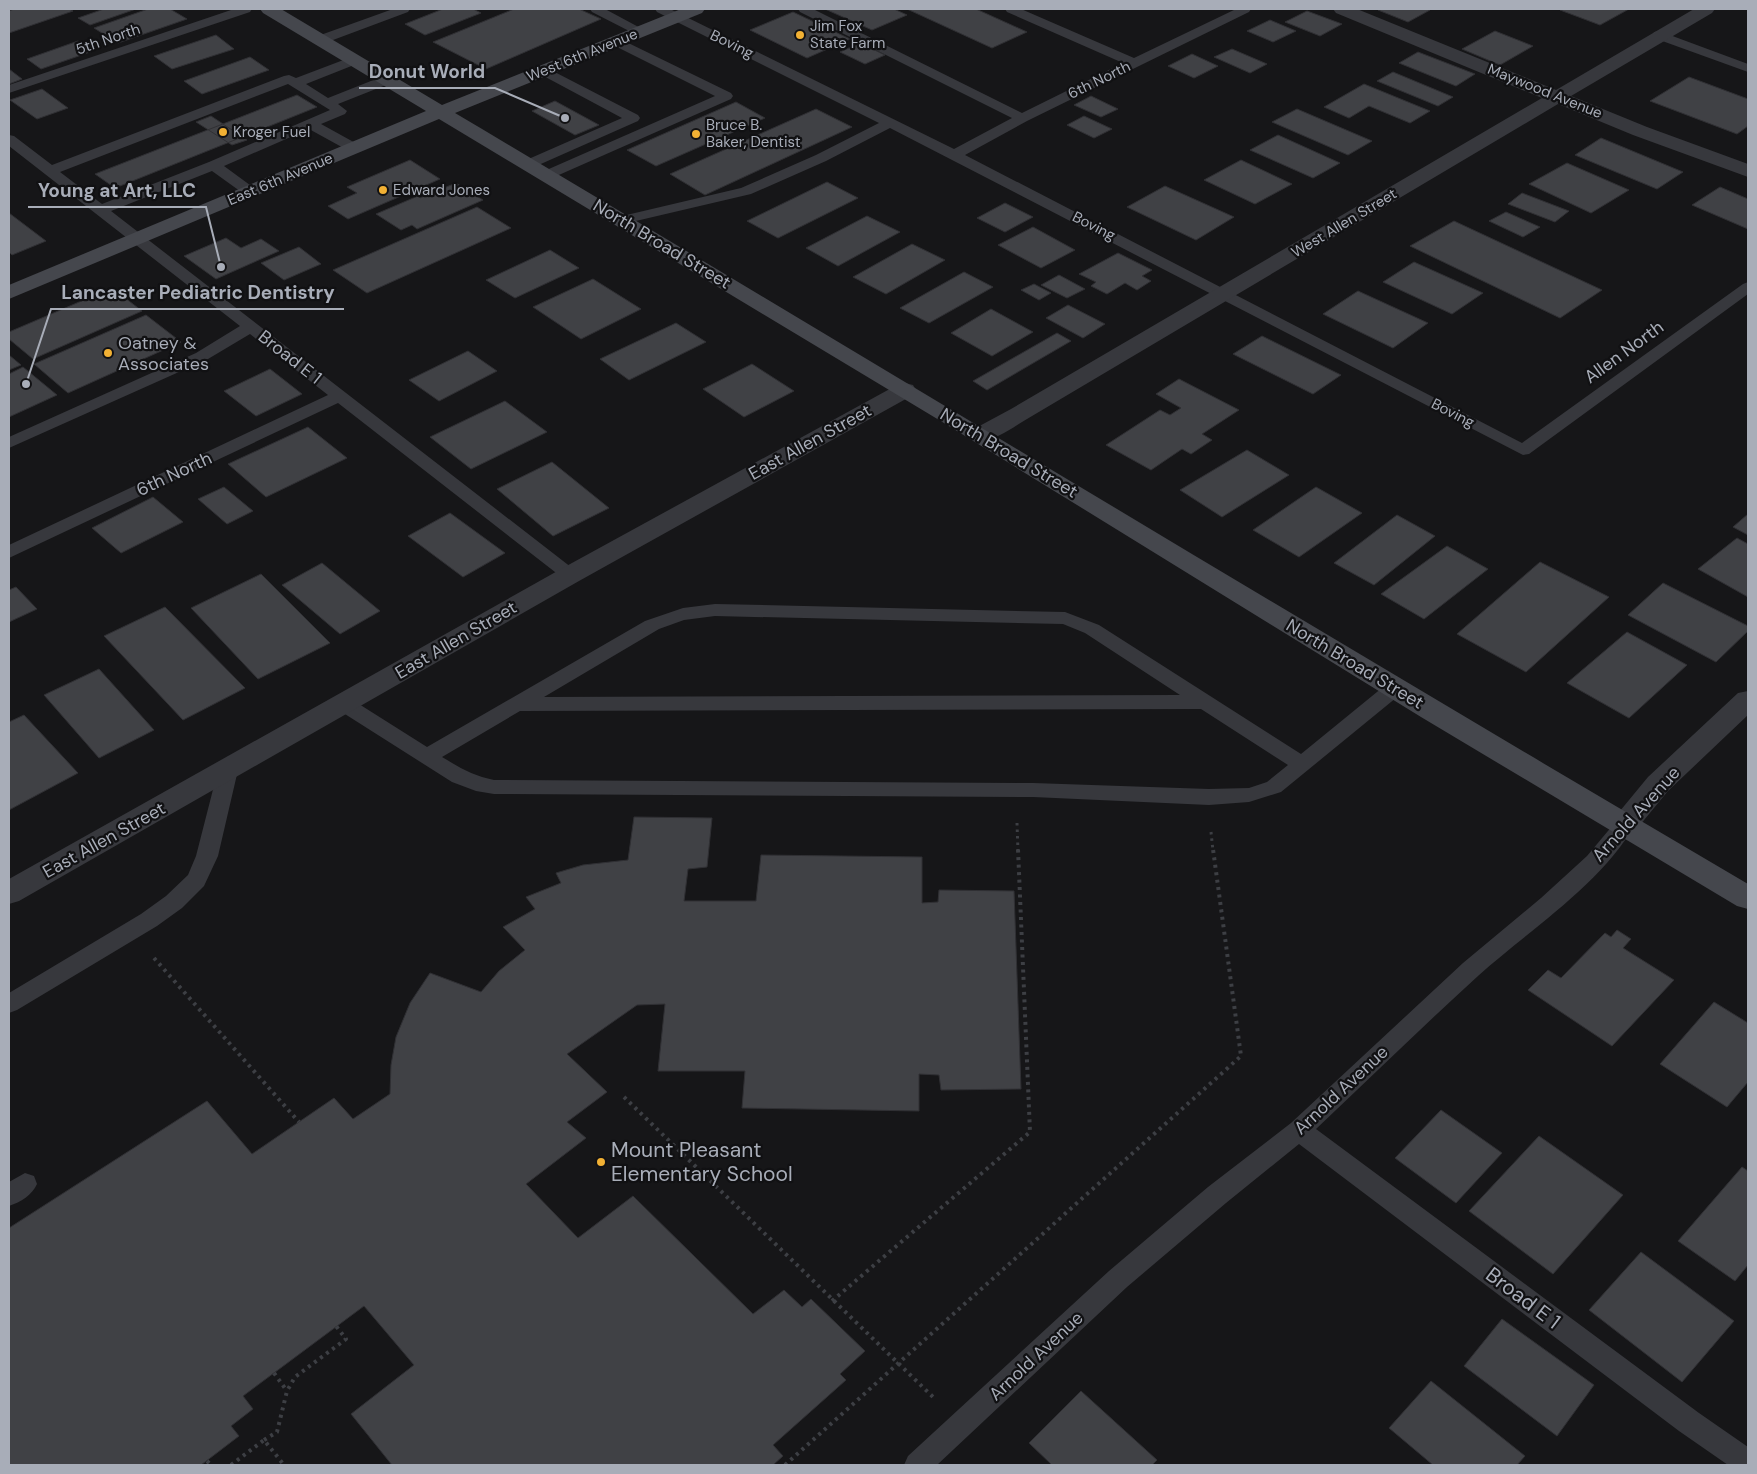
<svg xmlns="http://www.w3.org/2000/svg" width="1757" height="1474" font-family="'DM Sans',sans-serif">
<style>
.building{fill:#404145;stroke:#303034}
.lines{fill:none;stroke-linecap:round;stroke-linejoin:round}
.path-far1{stroke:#3d3f44;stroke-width:3;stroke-dasharray:2.5 4;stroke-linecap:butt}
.path{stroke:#3d3f44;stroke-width:4;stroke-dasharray:3 4.5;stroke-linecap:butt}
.lane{fill:#37383d;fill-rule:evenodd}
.street{fill:#37383d;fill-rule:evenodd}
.secondary{fill:#45474d;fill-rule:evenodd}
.poi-dot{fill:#f2b134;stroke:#111113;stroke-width:2}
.labels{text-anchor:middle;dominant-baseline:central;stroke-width:4.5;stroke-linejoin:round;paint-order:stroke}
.far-poi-label{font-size:15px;fill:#a8adb8;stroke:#111113;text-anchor:start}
.far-street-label{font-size:15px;fill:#a8adb8;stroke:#111113}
.street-label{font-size:18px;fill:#a8adb8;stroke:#111113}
.poi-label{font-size:18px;fill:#a8adb8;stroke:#111113;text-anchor:start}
.near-poi-label{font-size:21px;fill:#a8adb8;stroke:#111113;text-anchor:start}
.near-street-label{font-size:21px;fill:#a8adb8;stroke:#111113}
.leader{fill:none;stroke:#a8adb8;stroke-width:2}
.callout-dot{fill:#a8adb8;stroke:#111113;stroke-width:2}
.callout-label{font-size:19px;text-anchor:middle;font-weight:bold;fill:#a8adb8;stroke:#111113;stroke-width:4.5;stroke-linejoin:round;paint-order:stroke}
</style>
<rect width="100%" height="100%" fill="#161618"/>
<path class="building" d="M14,9H69L73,11L9,33V11Z
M104,9H136L90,25L78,18Z
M148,9H170L187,19L118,43L94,28Z
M443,9H473L481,13L425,35L405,24Z
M514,9H579L601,19L486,69L433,42Z
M825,9H894L907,15L872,30Z
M907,9H976L1027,32L992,48Z
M1380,9H1426L1430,10L1408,22L1378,10Z
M1563,9H1629L1600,25L1560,10Z
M1307,11L1342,24L1320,36L1285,22Z
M793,12L850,39L807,58L750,30Z
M1270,20L1296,31L1273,42L1247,31Z
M1495,31L1533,46L1500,65L1462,49Z
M216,35L234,49L172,69L154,56Z
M78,41L93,51L41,69L27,59Z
M860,43L885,55L865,64L840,52Z
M1232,49L1267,64L1250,73L1214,57Z
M1418,52L1475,74L1456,86L1399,63Z
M1192,54L1218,66L1194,78L1168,66Z
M250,57L269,70L202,94L184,81Z
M9,69L22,79L9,84Z
M1393,72L1453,97L1438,106L1377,81Z
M1689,77L1748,99V126L1737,134L1650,101Z
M1364,84L1430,111L1410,123L1369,106L1349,118L1324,107Z
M42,89L68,108L37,119L10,100Z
M297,95L317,107L115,188L95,174Z
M1091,96L1118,109L1101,117L1074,105Z
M555,101L599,125L575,135L532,111Z
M736,102L765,118L656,166L627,150Z
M816,109L852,127L705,195L670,174Z
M1297,109L1372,141L1348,155L1272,122Z
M211,116L247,140L232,145L196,122Z
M1084,116L1112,129L1094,138L1067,125Z
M1278,135L1340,163L1313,178L1250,150Z
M1601,138L1683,172L1657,189L1575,155Z
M410,160L440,179L348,219L328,206L357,193L347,187Z
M1241,160L1292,184L1255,204L1204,180Z
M1567,163L1629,190L1591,213L1529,184Z
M827,182L858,198L778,238L747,221Z
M456,183L483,200L417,229L412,225L401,230L376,214L418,196L420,198Z
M1165,186L1234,217L1196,240L1127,207Z
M1720,187L1748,199V229L1692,205Z
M1522,193L1569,211L1555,222L1508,204Z
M1005,203L1033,217L1005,232L977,218Z
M477,207L511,228L367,293L333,270Z
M1506,212L1540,227L1523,237L1489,221Z
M9,213L46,241L12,255L9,252Z
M867,216L900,232L838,266L806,248Z
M1454,221L1602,290L1560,318L1410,246Z
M1033,227L1075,250L1041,268L998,245Z
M226,238L241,248L261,239L279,251L216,279L184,256Z
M912,244L945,260L886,294L853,277Z
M299,247L321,264L284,280L261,263Z
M550,250L579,268L515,298L486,280Z
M1118,253L1152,270L1142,276L1151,281L1137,290L1125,283L1107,294L1091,286L1096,282L1079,274Z
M1414,262L1483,293L1452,314L1383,282Z
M964,272L993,287L929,323L900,308Z
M1059,275L1085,289L1067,298L1041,285Z
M593,279L641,309L581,339L533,307Z
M1034,284L1051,293L1039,300L1021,290Z
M112,288L142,311L33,359L9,339V332Z
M1358,291L1428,323L1393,348L1323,314Z
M1068,305L1105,324L1083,338L1046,318Z
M991,309L1033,332L992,356L951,333Z
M146,315L181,342L68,393L34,364Z
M676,323L706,342L629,380L600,359Z
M1057,333L1071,341L987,390L973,381Z
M1262,336L1341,375L1313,394L1233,354Z
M468,351L497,371L439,401L409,380Z
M9,355L21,365L9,370Z
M752,364L794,391L744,417L703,389Z
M23,367L57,395L9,417V374Z
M270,369L302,394L256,416L224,391Z
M1179,379L1239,410L1202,434L1212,440L1191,454L1182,449L1151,470L1106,445L1160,410L1170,415L1181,408L1156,394Z
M505,401L547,432L471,469L430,437Z
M308,427L347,458L266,497L228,464Z
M1247,450L1289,475L1222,517L1180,490Z
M552,462L609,508L553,536L497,489Z
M224,487L253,511L227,524L198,499Z
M1316,487L1362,513L1299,557L1253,530Z
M153,497L183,522L121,553L92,528Z
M450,513L505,553L463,577L408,536Z
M1748,514V535L1733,527Z
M1397,515L1435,536L1374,585L1334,563Z
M1737,538L1748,544V597L1698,569Z
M1447,546L1488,569L1424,619L1381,594Z
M1540,562L1609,597L1526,672L1457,634Z
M322,563L380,611L340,634L282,585Z
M261,574L330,643L258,679L191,608Z
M1663,583L1748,626V631L1716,662L1628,615Z
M16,587L37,609L9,622V590Z
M165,607L245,688L183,720L104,636Z
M1627,632L1687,665L1629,718L1567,683Z
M99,669L154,730L99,758L44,695Z
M24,715L78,773L9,810V722Z
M634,817L712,818L707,867L688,869L684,901H756L761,855L922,857V903L938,902L939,890L1014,891L1021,1089L941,1090L939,1075L919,1074V1111L742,1108L745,1071H658L665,1004L637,1005L567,1054L607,1092L567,1122L586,1138L526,1184L578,1238L633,1196L753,1314L784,1290L802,1307L811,1299L865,1351L840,1374L846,1380L773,1445L783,1456L773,1465H392L351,1414L414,1365L364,1306L243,1396L253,1409L231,1426L239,1436L201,1465H9V1228L207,1101L252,1154L334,1098L353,1119L390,1094L391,1065L396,1037L410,1003L430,973L481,992L499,971L525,950L503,927L535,909L526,897L561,883L556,873L583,865L628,860Z
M1617,930L1631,939L1623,948L1674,980L1612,1046L1528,990L1548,970L1561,978L1605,933L1611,937Z
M1714,1002L1748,1023V1082L1727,1107L1660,1064Z
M1441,1110L1502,1153L1456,1203L1395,1158Z
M1539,1136L1623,1195L1553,1274L1469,1211Z
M1742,1167L1748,1171V1265L1735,1281L1678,1241Z
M1641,1252L1734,1321L1682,1382L1589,1310Z
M1502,1319L1594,1385L1557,1436L1464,1366Z
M1431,1381L1525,1456L1517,1465H1433L1389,1428Z
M1081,1391L1157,1460L1152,1465H1052L1029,1443Z"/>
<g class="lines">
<path class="path-far1" d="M1017,823L1018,851
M1211,832L1213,851"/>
<path class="path" d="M154,958L299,1122
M624,1097L933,1397
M832,1301L1030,1132L1018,849
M274,1373L287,1391
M264,1440L277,1432L287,1391L295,1377L346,1339L336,1326
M207,1461L211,1465
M231,1465L264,1440L284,1465
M785,1465L1241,1056L1213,849"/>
<path class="lane" d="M234,9H252L250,12L9,93V85Z
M393,9H410L408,12L325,43L320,44L314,40L315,37Z
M590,9H605L646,31L640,35L635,34L592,12Z
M655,9H670L954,149L1012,118L800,12L798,9H813L1022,113L1123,63L1007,12L1005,9H1021L1134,58L1236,9H1251L1249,12L1027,121L965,155L1522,443L1743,284L1748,282V294L1529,454L1523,455L890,128L826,161L751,194L623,224L618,223L616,220L618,217L741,188L816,155L879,123L657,12Z
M1659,31L1748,64V72L1654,38L1653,35L1654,32Z
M616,37L731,93L733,96L731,99L552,178H542L540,175L542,172L715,96L611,44L610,41L611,38Z
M354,56L361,60L359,63L306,84L328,98L381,77H391L393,80L391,83L338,104L347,111L345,114L321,124L359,145L361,148L359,151H349L309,129L224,166L254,188L256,191L254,194H244L212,171L111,211L576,571L579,575L576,579L570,581L564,579L338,403L9,558V545L328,395L250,334L208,359L9,448V437L196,353L240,326L9,146V135L14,136L52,165L284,76L289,75L296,78ZM288,84L330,110L209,162L102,204L60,172Z
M543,66L638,115L640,118L638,121L534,167H524L522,164L524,161L622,118L538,73L536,70L538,67Z
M715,604L1065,612L1099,625L1301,754L1388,683L1395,681L1402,683L1405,688L1402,693L1281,792L1249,802L1209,805L1033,797L494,794L476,791L452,782L337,709L334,704L337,699L344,697L351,699L427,747L645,621L683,608ZM715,616L1063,624L1085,633L1180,695L544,697L659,629L684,620ZM1201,709L1288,765L1267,782L1249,788L1209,789L1033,783L494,780C474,776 460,768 442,757L520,711Z
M228,763L235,765L238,770L218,856L204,886L182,908L157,926L17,1010L9,1013V993L141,914L166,896L188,875L196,856L218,770L221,765Z
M1625,816L1632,819L1635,824C1602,884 1529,930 1478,976C1423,1026 1370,1078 1316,1129L1699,1413L1748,1447V1465H1728L1679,1431L1299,1144L1226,1203L1127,1287L937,1465H904L908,1456L1109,1271L1208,1187L1291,1123L1463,963L1541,898L1587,856L1618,819Z
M25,1173L34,1176L37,1184C32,1195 21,1202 9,1206V1182Z"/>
<path class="street" d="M1333,9H1357L1556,90L1694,9H1715L1712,13L1571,96L1647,127L1748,164V177L1633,135L1558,104L1027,419C1011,428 991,445 972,440L968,435L972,430L1011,409L1542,98L1336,13Z
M905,383L913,385L916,390L913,395L579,581L19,901L9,904V879L561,569L897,385Z
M1748,691V715L1668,791L1635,831L1625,835L1615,831L1611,824L1615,817L1648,777L1738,693Z"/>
<path class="secondary" d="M260,9H281L442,105L681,9H705L702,13L455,113C886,369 1315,630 1748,884V909L1737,906L1421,717L944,423L439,119L9,299V285L426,111L263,13Z"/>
</g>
<g class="poi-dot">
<circle cx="800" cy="35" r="5"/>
<circle cx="223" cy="132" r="5"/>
<circle cx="696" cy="134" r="5"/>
<circle cx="383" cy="190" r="5"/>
<circle cx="108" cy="353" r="5"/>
<circle cx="601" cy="1162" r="5"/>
</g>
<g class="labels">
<g class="far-poi-label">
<text x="810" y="26">Jim Fox<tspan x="810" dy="17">State Farm</tspan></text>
<text x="706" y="125">Bruce B.<tspan x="706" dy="17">Baker, Dentist</tspan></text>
<text x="233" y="132">Kroger Fuel</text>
<text x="393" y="190">Edward Jones</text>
</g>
<g class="far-street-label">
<text transform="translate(108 39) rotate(-19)">5th North</text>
<text transform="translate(732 44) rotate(26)">Boving</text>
<text transform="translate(582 55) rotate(-22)">West 6th Avenue</text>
<text transform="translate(1099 80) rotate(-26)">6th North</text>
<text transform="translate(1545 91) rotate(22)">Maywood Avenue</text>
<text transform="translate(280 179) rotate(-23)">East 6th Avenue</text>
<text transform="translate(1344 223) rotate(-31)">West Allen Street</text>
<text transform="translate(1094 226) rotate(27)">Boving</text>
<text transform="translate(1453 413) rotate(27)">Boving</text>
</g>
<g class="street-label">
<text transform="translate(662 244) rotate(31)">North Broad Street</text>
<text transform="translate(1624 352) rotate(-36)">Allen North</text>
<text transform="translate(290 357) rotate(38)">Broad E 1</text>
<text transform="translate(810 442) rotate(-29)">East Allen Street</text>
<text transform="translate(1009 453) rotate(31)">North Broad Street</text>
<text transform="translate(174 474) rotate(-25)">6th North</text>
<text transform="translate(456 640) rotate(-30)">East Allen Street</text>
<text transform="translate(1355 664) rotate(31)">North Broad Street</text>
<text transform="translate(1636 814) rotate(-48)">Arnold Avenue</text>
<text transform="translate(104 840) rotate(-29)">East Allen Street</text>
<text transform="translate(1341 1090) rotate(-43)">Arnold Avenue</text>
<text transform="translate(1036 1356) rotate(-43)">Arnold Avenue</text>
</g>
<g class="poi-label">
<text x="118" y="343">Oatney &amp;<tspan x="118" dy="21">Associates</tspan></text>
</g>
<g class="near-poi-label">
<text x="611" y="1150">Mount Pleasant<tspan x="611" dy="24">Elementary School</tspan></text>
</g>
<g class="near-street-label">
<text transform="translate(1523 1298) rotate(37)">Broad E 1</text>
</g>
</g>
<path class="leader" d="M565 118L495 88H359M221 267L206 207H28M26 384L51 309H344"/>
<g class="callout-dot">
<circle cx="565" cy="118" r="5"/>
<circle cx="221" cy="267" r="5"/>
<circle cx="26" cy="384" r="5"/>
</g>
<g class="callout-label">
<text x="427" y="78">Donut World</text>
<text x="117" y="197">Young at Art, LLC</text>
<text x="198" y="299">Lancaster Pediatric Dentistry</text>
</g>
<rect width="1757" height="1474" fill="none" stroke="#a8adb8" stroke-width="20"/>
</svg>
